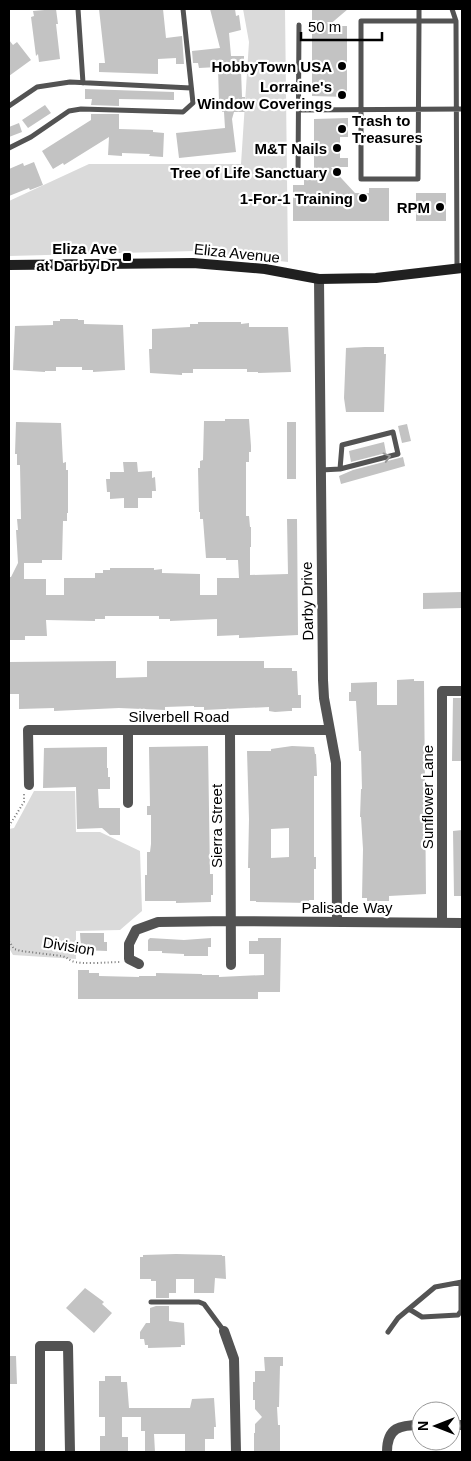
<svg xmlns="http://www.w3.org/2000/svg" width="471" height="1461" font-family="Helvetica,sans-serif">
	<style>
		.green { fill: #dadada }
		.building { fill: #c3c3c3; fill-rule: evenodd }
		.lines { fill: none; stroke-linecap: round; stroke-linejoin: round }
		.path { stroke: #757575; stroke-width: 2; stroke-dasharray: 1 2.5; stroke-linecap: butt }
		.lane { stroke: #535353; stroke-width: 5 }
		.street { stroke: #535353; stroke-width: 10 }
		.secondary { stroke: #202020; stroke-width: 10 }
		.oneway { stroke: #989898 }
		.poi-dot { fill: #000; stroke: #fff; stroke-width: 2 }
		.labels { text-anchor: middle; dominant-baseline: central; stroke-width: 4.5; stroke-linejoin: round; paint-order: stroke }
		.poi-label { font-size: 15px; font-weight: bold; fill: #000; stroke: #fff; text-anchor: end }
		.street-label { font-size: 15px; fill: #000; stroke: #fff }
	</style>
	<rect width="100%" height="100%" fill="#fff"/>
	<path class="green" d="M243 9H285L288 262 195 251 9 256V201L89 164H241L249 42Z
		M34 791H75L76 832H100L140 851 142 911 120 930 76 931V959L13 955 9 948V829L14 828Z"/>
	<path class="building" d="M56 9 58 24H56L60 59 39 62 38 54 36 56 31 17 34 16 33 11Z
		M99 9H163L166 38 182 36 184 64H176V58L158 59V74L99 72V63H105Z
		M210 9H235L236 16 239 15 241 30 229 33 231 56H244V70H241L242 97H245V112H234L232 119 236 152 179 158 176 133 225 128 224 112H222V102H219L218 67 199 68 198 63H193L192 51 220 48Z
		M312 9H348L328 26H347V97L312 96Z
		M9 40 13 45 17 42 31 60 9 76Z
		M85 89 174 92V100L119 99V106L91 105 92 99H85Z
		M45 105 51 113 28 128 22 120Z
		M91 114H119V129L153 130V132L164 133 163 157 149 156 150 154 122 153V156L108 155 109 137 64 165 63 163 53 169 42 151 91 120Z
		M348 118V137H340V158H348V167H331L355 193H369V188H389V221H293V185H304V180H314V119Z
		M19 123 22 132 9 137V127Z
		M34 162 43 185 30 190 29 188 9 196V169L23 163 24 166Z
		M416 193H446V221H416V212H411V203H416Z
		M60 319H78V320H84V324L123 325 125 370 93 372V370H82V367H56V371H45V372L13 370 15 326 53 325V321H60Z
		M198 322H241V324L249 323V327H288L291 372 258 373V372H247V369H193V373H182V375L150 373 149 349H152V329L190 327V324H198Z
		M365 347H384V354H386L384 412H346L344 398 346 348Z
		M225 419H249L251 446V452H249V462H246V516H249L250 527H251V547H250V575L288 574 287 519H297L298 635 239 638V635L217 636V619L170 621V619H159V616H105V619H95V621L46 620 47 636H25V640H9V577H11L18 563 16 530H18L17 519H21L20 465H17V454H15L16 422 61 423 63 463 66 462V470H68V513H67V521H63L62 560H42V563H24V579H46V595H64V578H95V573H103V570H110V568H154V570L162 569V573L200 574V595H217V578H239L238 560H226V558H206L203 519H200V512H199L198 468H200V461L203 460 204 421H225Z
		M287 422H296V479H287Z
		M407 424 411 441 402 443 398 426Z
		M384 442 386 453 351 462 349 451Z
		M403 457 405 466 341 484 339 476 353 470Z
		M123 462H137L138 472 152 471V478L155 477 156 491H152V498H138V508H124V498L110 499V492H107L106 479H110V472H124Z
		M462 592V608L423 609V593Z
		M116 661V678L147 677V661H264V668H292V671H297L298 695H301V708H292V711H289L275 712 269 711V707L204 710V707H194V706L165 707V710L119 708 54 711V708L19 709V694H9V662Z
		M414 679V681H424L426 894 389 896V901H367V898H362L363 849 361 817H360L361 789H362L361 751H359L356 701H349V692H351V683L377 682V705H397V680Z
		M453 698H462V761H452Z
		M208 746 210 874H213V895H211V902L176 903V901H145V875H147V852H150L151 844V815H147V806H150L149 747Z
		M292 746 314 747 315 754H316L317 776H314V857H316V869H314V900H309V903L256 902V901H250V868H248L249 819 247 751H271V749ZM289 828V857L271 858V829Z
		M107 747V768H108V777H110V789H98L99 808H120V835H110L102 828 77 829 76 787 43 788 44 748Z
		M462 830V896H454L453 831Z
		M80 933H104V942H107V951L81 950Z
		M150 938 184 940 211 938V947H208V956H184V954L162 953V951H148V940Z
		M258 938H281L280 992H258V999H78V970H89V973H99V976L139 977V976H156V973L202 974V975H219V977L264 975V954H249V941H258Z
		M176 1254 222 1255V1256H225L226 1279 215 1278 214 1293H194V1279H176V1293H169V1298H156V1281H151V1279H140V1257H143V1255Z
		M85 1288 104 1302 102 1304 112 1313 94 1333 66 1308Z
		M156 1306H169V1321L184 1323 185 1345H181V1347L148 1348V1345H145L144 1339H140V1332L146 1323H150V1308Z
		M9 1356H16L17 1384H9Z
		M264 1357H283V1366H280L279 1407H277L278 1425H280V1452H257V1451H254V1433H255V1424L262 1417 255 1409V1400H253V1382H255V1371H265Z
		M105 1376H121V1382H127L129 1408H190L192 1399 214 1398 216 1427H214V1439H205V1452H185V1434H154L155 1452H145V1431H141V1417H122V1437H128V1452H100V1436H105V1417H99V1381H105Z"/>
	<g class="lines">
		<path class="path" d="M9 826 24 802V793
			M9 941 14 949 21 951 62 956C66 957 68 959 72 961 80 965 110 962 120 962"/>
		<path class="lane" d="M78 9 83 83
			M419 9V21L418 179H361V21C393 21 424 21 456 21
			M452 9 456 21 457 268
			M9 106 37 87 70 82 191 88
			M299 110 462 109
			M9 148 31 137 69 111 81 109 183 112 193 103 183 9
			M298 176 299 25
			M321 470 340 469 398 454 393 432 342 445 340 469
			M151 1302H199L204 1304 224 1331
			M409 1309 422 1317 458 1315 461 1311V1282
			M388 1332 398 1318 435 1287 462 1282"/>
		<path class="street" d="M319 279 323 680 324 698 336 763 337 922
			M230 730 231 965
			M128 731V803
			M29 785 28 730H330
			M442 923V691H462
			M139 964 129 959V944L136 930 158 922 231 921 462 923
			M224 1331 234 1359 236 1452
			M451 1425H462
			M40 1452V1346H68L70 1452
			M387 1452C387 1427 400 1425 421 1425"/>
		<path class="secondary" d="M9 265 193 263 265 269 319 279 376 278 462 268"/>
	</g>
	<defs><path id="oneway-chevron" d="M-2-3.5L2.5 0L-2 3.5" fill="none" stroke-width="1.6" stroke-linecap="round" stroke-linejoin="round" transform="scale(1.25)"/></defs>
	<use class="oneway" href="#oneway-chevron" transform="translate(387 457) rotate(-15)"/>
	<g class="poi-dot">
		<circle cx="342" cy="66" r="5"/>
		<circle cx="342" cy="95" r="5"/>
		<circle cx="342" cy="129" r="5"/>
		<circle cx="337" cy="148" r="5"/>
		<circle cx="337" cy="172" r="5"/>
		<circle cx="363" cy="198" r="5"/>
		<circle cx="440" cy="207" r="5"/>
		<rect x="122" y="252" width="10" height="10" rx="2.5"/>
	</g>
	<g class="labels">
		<g class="poi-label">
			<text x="332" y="66">HobbyTown USA</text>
			<text x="332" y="86">Lorraine's<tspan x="332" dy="17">Window Coverings</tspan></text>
			<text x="352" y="120" text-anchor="start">Trash to<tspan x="352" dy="17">Treasures</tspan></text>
			<text x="327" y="148">M&amp;T Nails</text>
			<text x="327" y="172">Tree of Life Sanctuary</text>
			<text x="353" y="198">1-For-1 Training</text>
			<text x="430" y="207">RPM</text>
			<text x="117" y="248">Eliza Ave<tspan x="117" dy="17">at Darby Dr</tspan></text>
		</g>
		<g class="street-label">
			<text transform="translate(237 253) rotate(6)">Eliza Avenue</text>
			<text transform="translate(307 601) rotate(-91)">Darby Drive</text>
			<text x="179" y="716">Silverbell Road</text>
			<text transform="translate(427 797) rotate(-90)">Sunflower Lane</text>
			<text transform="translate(216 826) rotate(-90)">Sierra Street</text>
			<text x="347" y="907">Palisade Way</text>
			<text transform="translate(69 946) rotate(9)">Division</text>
		</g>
	</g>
	<rect width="471" height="1461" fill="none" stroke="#000000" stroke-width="20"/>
	<g transform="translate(436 1426) rotate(270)"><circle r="24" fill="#ffffff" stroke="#999999"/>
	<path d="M0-4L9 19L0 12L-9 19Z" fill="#000000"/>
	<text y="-8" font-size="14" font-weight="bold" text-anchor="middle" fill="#000000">N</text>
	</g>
	<path d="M301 32v8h81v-8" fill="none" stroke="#000000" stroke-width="2.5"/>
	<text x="308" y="32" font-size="15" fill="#000000" stroke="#ffffff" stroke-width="4" paint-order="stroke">50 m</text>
</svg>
